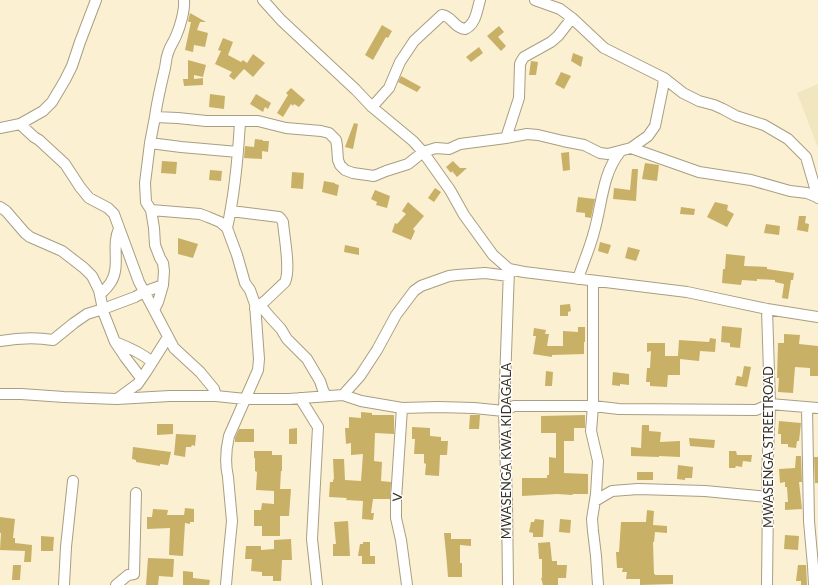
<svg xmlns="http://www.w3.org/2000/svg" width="818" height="585" font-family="Lato,sans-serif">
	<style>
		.built { fill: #f2e6c0 }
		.building { fill: #c8b066 }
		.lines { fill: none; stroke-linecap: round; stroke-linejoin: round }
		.minor-casing { stroke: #a89e81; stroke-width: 12 }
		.minor { stroke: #fff; stroke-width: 10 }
		.labels { text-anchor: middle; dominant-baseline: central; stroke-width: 3; stroke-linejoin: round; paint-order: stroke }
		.street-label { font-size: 13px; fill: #363226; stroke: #fff }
	</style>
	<rect width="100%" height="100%" fill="#fbf0d2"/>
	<path class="built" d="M818 84V148L797 93Z"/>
	<path class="building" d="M190 13 206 22H200L197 30 208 33 205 47 194 45 193 52 185 50 191 22H189L188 21Z
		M382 25 392 31 388 38 386 37 373 60 365 55Z
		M499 26 504 32 498 37 506 46 501 51 487 36Z
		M223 38 233 42 228 55 241 62 243 60 247 63 253 54 265 63 253 77 244 69 234 80 229 76 232 72 215 64 221 51 218 50Z
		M479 47 483 53 471 62 466 57Z
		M573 53 583 57 581 67 571 61Z
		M188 60 206 65 203 77 194 75V79L203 78V85L184 86 183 79H188Z
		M531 61 538 62 536 75H529Z
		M561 72 571 76 564 89 555 84Z
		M401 76 421 87 417 92 398 82Z
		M291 88 305 100 299 107 294 104 293 106 291 104 283 117 277 113 288 95 286 93Z
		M210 94 225 96 224 109 209 107Z
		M256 94 271 103 268 109 265 107 263 112 250 104Z
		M354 123 358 124 353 149 345 147Z
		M255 139 263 140V141H269L268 152 262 151V159L244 158 245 146 254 147Z
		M569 152 570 170 563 171 561 153Z
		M162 161 177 162 176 174 161 173Z
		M453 161 460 168H467L457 177 452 171 451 173 446 167Z
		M645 163 659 165 657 181 642 179Z
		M632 169H638L636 201 613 199 614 188 630 190Z
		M210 170 222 171 221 181 209 180Z
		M292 172 304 173 303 189 291 188Z
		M324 181 335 183V184L339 185 337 196 322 192Z
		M435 188 441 192 434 202 428 198Z
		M375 190 390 196 387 208 376 205 377 202 371 199Z
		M578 197 595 199 591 218 585 217V213L576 212Z
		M408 202 424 216 413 229 415 231 411 240 392 232 395 223 397 224 406 214 402 211Z
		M715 202 728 205 727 210 734 214 727 227 707 217Z
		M681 207 695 209 694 215 680 214Z
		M799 216H806L805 223 809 224 808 232 797 230Z
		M766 224 780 226 779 235 764 233Z
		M178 238 198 244 193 258 178 254Z
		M600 242 611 245 608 254 598 251Z
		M345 245 359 248V255L344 252Z
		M628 247 640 250 636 261 625 258Z
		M726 254 745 256 744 266 767 267V269L794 273 793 280H791L788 299 782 298 784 284 775 282V280L757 279V281L742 280 741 285 722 283 723 269H725Z
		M570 304 571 311 568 312V316H560V305Z
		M722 326 742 328 740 348 730 347V343L721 342Z
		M578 327H585V342H584V354L552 355V357L533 354 536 336H533L534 328 546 330 545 334H549L547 346H563V331L578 332Z
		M784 334 800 335 799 344 818 346V376H810V368L795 367 793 393 778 392 779 378H777L778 343H784Z
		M710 338 716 339 715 352 700 351 699 361 680 359V375H668L667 387 650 386V382H646L647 368H650L651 351 647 352V343H665V356H678L679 340 709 342Z
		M744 366 751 367 747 387 735 385 737 376 742 377Z
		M546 371 553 372 552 386H545Z
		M613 372 629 374V385L620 384V386L612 385Z
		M361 412 372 413V415H394V434L375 433 374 461 382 462 381 481 391 482 390 499H373L371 513H374L373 520 362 519 363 501 346 500 347 498 329 497 330 482H333V479L334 480 333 459H344L345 480 361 481 363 454 351 455V443L346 444 345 428H349V417L361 418Z
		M470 415H480L479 429H469Z
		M585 415V428H574V441H564V473L588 474V494H573L572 495 557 494 522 496V478H547V475H549V457L556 458V433H541V416Z
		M779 421 801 423 799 441H797L796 448 788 447V444H781V434H778Z
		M157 424H173V434L157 435Z
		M642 425H649V431L661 432 660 442 680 441V457L659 456V457L631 456V447L641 448Z
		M412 427 430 428V436L441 437V441H448L447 455H440L439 476 425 475 426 464 424 463V454H414L415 439H412Z
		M297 428V444H289V429Z
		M239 429H254V442H235V438Z
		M176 434 196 435 195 446 192 445 191 447H186L185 457 174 455Z
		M689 438 715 440 714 448 690 446Z
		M133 447 171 452 168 465 160 464V466L136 462V460L132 459Z
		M254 451H272V455H282V471H281L280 489H291L289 516H280V536H262V526H254V510H261L262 503 274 504V491L256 490 257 472 255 471V458H254Z
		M729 451H736L737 455H752L751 462 743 461 742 467 736 466 735 468H729Z
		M796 456H801L802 482H799L802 509 785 510V502H788L787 487H785V482L780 483 779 469 795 468Z
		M814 457H818V483H815Z
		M678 465 693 467 692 478H685V480L677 479Z
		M637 472H653V480H637Z
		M185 508 194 509V522H190V524L185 523 183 556 169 555 170 528 147 529V517H152L153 509 168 510 167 515H184Z
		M647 510 654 511 653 525 667 526V533L655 532 654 542H653L654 574H655V575H673V584L640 585V579H626L627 572H622L623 568H617L616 552H619L621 522H646Z
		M0 517 15 519 13 538H15V543L32 545 31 562H24L25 551 0 550 1 533H0Z
		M535 519 544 520 543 537H533V533L529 532 531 522H534Z
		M560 519 571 520 570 533 559 532Z
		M348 521 350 556H333V544H336L334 522Z
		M444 533H451V539H471V546L460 545V563H462V577H448L447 564Z
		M785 535 799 536 798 550 784 549Z
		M41 536 54 537 53 551H41Z
		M291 539 292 560H282L281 581H273V576H262V572L251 571 252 559H245L246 546H261V550L274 549V540Z
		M363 542H370V556H375V564H362V556H358L360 544H363Z
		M550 542 552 561H557V565H567L566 578H558V585H543L541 578H542V559H539L538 543Z
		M148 558 174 559 173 577 159 576 158 585H146Z
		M13 565H21L20 580H12Z
		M798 565H806L807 585H801V581H796Z
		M183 571 193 572V578L210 580 209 585H183Z"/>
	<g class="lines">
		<g class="minor-casing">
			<path id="minor" d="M263 0 281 20 356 90 372 107 413 141 423 152 450 190 464 215 493 255 509 269 524 272 687 292 767 309 818 317
				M664 78 683 93 699 101 714 105 723 109 736 116 764 125 788 139 806 157 818 198
				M372 107 389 88 400 62 414 41 442 15C452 16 454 28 465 29 476 24 477 10 480 0
				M155 117C157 101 161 85 165 68 166 63 166 58 168 53 170 46 173 43 176 36 180 27 185 10 184 0
				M20 124 34 137 39 140 65 164 80 187 89 198 108 208 114 214 139 282 154 310
				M0 128 20 124 43 111 52 102 65 80 72 66 80 42 96 0
				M506 138 519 98 520 64 522 60 524 57 551 42 558 36 572 18
				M150 143 181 147 238 152
				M631 148 699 172 751 180 790 191 807 193 817 197
				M0 207 6 211 25 233 30 237 62 251 84 268 92 276 99 290 104 314 115 342 125 357 141 378
				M151 210 200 214 208 217 220 222 227 228 237 255 245 283 250 290 255 304 259 359 258 370 229 436C226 449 225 464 228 477L232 521 229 551 226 585
				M231 211 279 217 281 219 283 222C284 237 291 269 285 282L265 301 255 309
				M227 228C235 193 238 157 240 122
				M578 279C583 263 590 248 594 232 602 205 602 174 620 152
				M593 281V406L591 431 598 461 596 494 592 519 593 531 596 556 598 585
				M100 294C104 291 108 287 111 282 121 266 111 245 119 229
				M260 305 270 317 281 329 287 339 307 359 320 381 323 390 326 396
				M767 309 770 404 767 477 768 497 767 585
				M0 341C18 338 35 337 53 340L74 323 87 314 103 309 135 297 144 292 163 285
				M115 342C128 347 142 353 152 362
				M0 394H21L64 397 117 399 170 396H216L245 399H289L343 395 360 376 377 350 396 315 414 291 421 286 449 276 457 275 485 273 509 276
				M343 395 361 401 402 408 438 407 474 408 504 411 514 406H593L619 409 756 410 770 404 818 408
				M216 396 214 389 200 372 174 348 154 310 158 302 163 285 164 271 163 263 160 258 155 245 154 228 151 210 146 202 145 183 150 143 155 117 178 118 206 121H258L286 128 321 131 329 133 336 140 337 146 338 160 340 165 345 170 353 173 374 176 386 171 408 164 423 152 436 148 449 149 460 144 506 138 527 134 538 135 563 141 584 145 600 153 608 154 631 148 648 136 655 126 663 87 664 78 604 48 572 18 560 9 535 0
				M300 398 318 427 312 539 317 585
				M117 399 136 385H137L146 372 168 337
				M402 408 396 499V518L401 540 407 585
				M807 408 809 521 813 566 814 585
				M595 501 605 495 612 491 638 489 705 491 768 497
				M64 585 66 547 73 481
				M116 585 128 575 134 574 136 493
				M508 585 507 502 504 411 509 269"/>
		</g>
		<use href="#minor" class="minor"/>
	</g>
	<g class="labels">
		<g class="street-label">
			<text transform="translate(768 447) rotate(-90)">MWASENGA STREETROAD</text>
			<text transform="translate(506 451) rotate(-90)">MWASENGA KWA KIDAGALA</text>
			<text transform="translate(397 497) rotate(-87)">V</text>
		</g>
	</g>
</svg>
